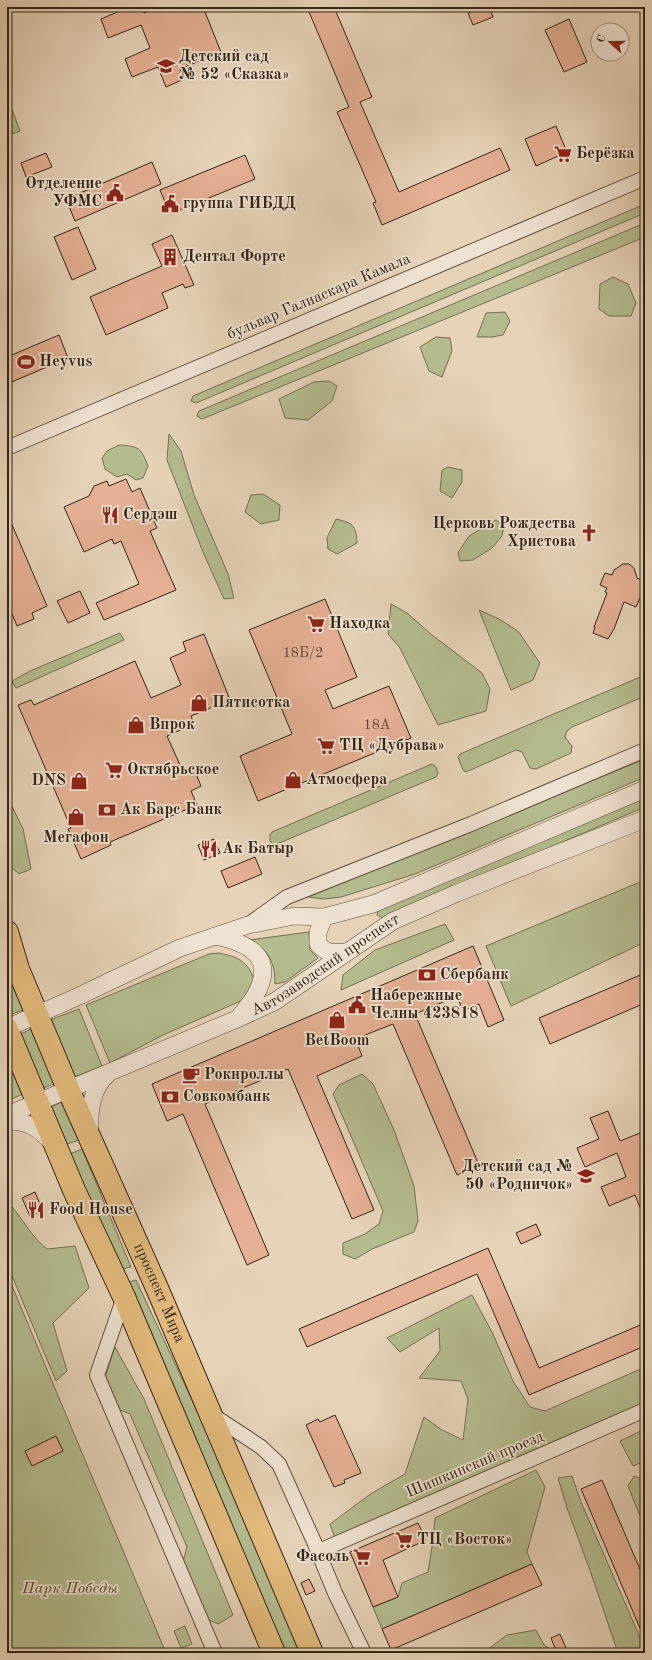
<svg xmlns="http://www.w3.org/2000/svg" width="652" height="1660" font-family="'Old Standard TT',serif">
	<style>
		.green { fill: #b4bc8f; stroke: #747052 }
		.building { fill: #e5b094; stroke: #332516 }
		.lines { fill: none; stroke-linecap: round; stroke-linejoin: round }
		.minor-casing { stroke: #60503e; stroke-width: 16 }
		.tertiary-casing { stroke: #60503e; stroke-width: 18 }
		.primary-casing { stroke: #332516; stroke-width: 24 }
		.minor { stroke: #efe2d1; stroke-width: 14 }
		.tertiary { stroke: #efe2d1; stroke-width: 17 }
		.primary { stroke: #e3ba7c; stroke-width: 22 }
		.labels { text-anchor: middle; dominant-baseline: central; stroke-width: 3.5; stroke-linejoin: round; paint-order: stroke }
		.number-label { font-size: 14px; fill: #604836 }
		.poi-label { font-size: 16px; font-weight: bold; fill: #332516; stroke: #efe2d1; text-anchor: start }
		.street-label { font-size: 16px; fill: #332516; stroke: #efe2d1 }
		.park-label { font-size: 16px; font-style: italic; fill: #534b34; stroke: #efe2d1 }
	</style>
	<rect width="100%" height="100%" fill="#e6d3b8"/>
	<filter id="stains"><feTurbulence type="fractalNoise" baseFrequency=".005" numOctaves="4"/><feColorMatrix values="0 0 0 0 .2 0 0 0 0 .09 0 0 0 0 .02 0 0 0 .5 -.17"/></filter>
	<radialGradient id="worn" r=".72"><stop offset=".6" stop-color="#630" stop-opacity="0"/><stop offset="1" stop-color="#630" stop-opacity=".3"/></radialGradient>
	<path class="green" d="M7 96 20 131 7 136Z
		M645 204V213L196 403 191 401 193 396Z
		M645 223V237L202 419 197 416 199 411Z
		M613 277 628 284 636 303 631 316H609L599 309 600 284Z
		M505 312 510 321 503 335 492 337H477L486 313Z
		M436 337 450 338 452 351 442 377 429 371 420 347Z
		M329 381 337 386 332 401 308 420 285 418 279 399 314 382Z
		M169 434 181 451 194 495 228 574 234 598 224 599 203 552 167 460Z
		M119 445C139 446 141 448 148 466L143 478 136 480 127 474 117 477 105 469 102 458 107 451Z
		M448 467 462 470V482L452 498 440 491 442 470Z
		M263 494 280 505 279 520 261 524 245 512 251 495Z
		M336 519C353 523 356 525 357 543L337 554 328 549 327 538Z
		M496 520 504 526 502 536 492 548 473 560 460 561 458 553 469 536Z
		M391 604 407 613 432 635 482 673 490 689 486 711 438 725 400 648 388 634Z
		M479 610 499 619 518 631 540 663 533 680 511 690Z
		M120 633 124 640 16 688 12 681 30 671Z
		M645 675V696L572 727 567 731 565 737 572 746 571 753 536 769 530 768 522 752 516 750 466 772 463 770 458 757 460 754Z
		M645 759V777L415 874 341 897 324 899 308 897Z
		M432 764 436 767 438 773 436 777 277 844H273L270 841V835L272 832Z
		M7 796 23 829 31 869 19 874 7 863Z
		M645 798V807L383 918 377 915 378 910Z
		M645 880V942L511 1006 486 946Z
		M445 924 454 940 341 990 343 975 375 950Z
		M309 932 310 950 318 958 285 982 275 984C275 963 269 949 249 940Z
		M219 953C238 957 248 961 254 980L243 1000 163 1035 110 1063 86 1005 209 954Z
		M9 977 23 1010 12 1014 7 1002V978Z
		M79 1009 102 1066 74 1077 50 1020Z
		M31 1029 54 1084 43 1088 21 1034Z
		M7 1055 23 1094 7 1101Z
		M362 1074 373 1084 394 1130 414 1186 418 1221 414 1232 372 1249 355 1259 343 1254V1243L365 1234 379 1224 383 1211 333 1094 339 1085Z
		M62 1102 79 1140 67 1144 51 1107Z
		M82 1149 131 1267 126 1268 120 1272 70 1154Z
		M7 1201C22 1217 31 1237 47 1249L75 1246 89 1288 53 1323 67 1371 56 1381 7 1264Z
		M7 1274 166 1653H7Z
		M136 1280 212 1443 301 1653H285L129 1282Z
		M472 1295 493 1334 513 1381 530 1407 545 1411 645 1367V1406L338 1547 330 1524 372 1493 405 1474 424 1417 442 1430 463 1440 468 1399 461 1381 419 1378 440 1351 439 1328 400 1352 387 1338Z
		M115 1347 144 1399 233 1615 218 1624 205 1618 182 1565 187 1547 130 1414 115 1408 104 1380Z
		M645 1429V1461L633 1466 620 1441Z
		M536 1470 545 1487 527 1552 532 1564 382 1629 373 1607 398 1597 402 1583 428 1572 433 1541 435 1518Z
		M572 1476 581 1502 645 1649V1653H618L592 1576 567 1508 558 1478Z
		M634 1476 645 1480V1528L628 1486Z
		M185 1626 192 1644 181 1648 174 1631Z
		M536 1630 544 1645 556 1653H483L507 1635Z"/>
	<path class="building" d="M121 7H142L144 13 158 7H203L221 52 180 69 184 79 166 87 158 67 132 77 125 59 150 48 141 25 108 38 101 19 122 10Z
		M307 7H334L372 97 360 102 399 192 500 148 510 170 382 225 373 203 376 202 337 112 349 107Z
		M484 7H489L493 17 473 25 468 13Z
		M569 19 587 62 564 72 545 30Z
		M556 126 567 152 536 166 525 139Z
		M46 153 52 167 26 177 21 163Z
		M245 155 255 179 170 214 160 190Z
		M152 162 161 184 75 221 66 199Z
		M78 227 96 269 72 280 54 237Z
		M172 235 194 285 185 288 183 284 162 293 168 308 106 335 90 297 162 266 152 244Z
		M59 335 68 358 7 384V357Z
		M126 479 132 492 140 488 157 528 150 531 176 590 104 620 96 603 139 584 121 541 114 544 112 539 84 552 64 507 89 496 94 486 107 481 109 486Z
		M7 513 47 606 32 613 34 619 17 626 10 609 7 610Z
		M623 564H629L634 568 637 578 645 582V586L636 607 624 602 614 629 608 639 593 633 595 627H594L607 593 605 592 607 588 600 585 605 573 612 575 614 570Z
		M80 591 90 613 68 623 57 601Z
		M325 599 357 677 325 690 333 709 389 686 411 738 258 801 240 756 292 734 249 630Z
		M204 634 230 700 191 716 194 724 167 736 184 774 194 769 201 786 191 791 197 805 110 842 111 845 81 859 68 829 71 828 18 705 31 700 34 705 135 661 151 698 181 685 170 658 186 651 183 642Z
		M214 839 220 853 204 860 198 845Z
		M255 857 262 874 228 888 221 871Z
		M473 946 504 1020 488 1027 479 1004 463 1011 457 996 415 1014 479 1165 457 1175 393 1024 370 1033 356 1040 362 1056 317 1076 374 1210 352 1219 288 1069 205 1104 269 1255 247 1265 183 1114 167 1121 152 1084Z
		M645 973V1003L550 1044 539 1018Z
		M608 1111 620 1141 645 1131V1220L635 1195 609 1206 601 1187 626 1177 617 1153 585 1167 577 1148 599 1139 590 1118Z
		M35 1192 43 1211 30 1216 22 1198Z
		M536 1224 541 1235 521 1244 516 1233Z
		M488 1248 539 1368 645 1323V1346L529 1395 477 1274 307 1347 299 1329Z
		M335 1415 361 1473 344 1480 345 1483 334 1487 306 1425 318 1419 320 1422Z
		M56 1436 63 1451 32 1466 25 1451Z
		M602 1480 645 1581V1640L581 1489Z
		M418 1523 426 1540 383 1560 398 1597 373 1607 350 1552Z
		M532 1564 542 1585 391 1650 382 1629Z
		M309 1579 315 1591 306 1595 301 1583Z
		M560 1634 568 1653H557L551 1638Z"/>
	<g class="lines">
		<g class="minor-casing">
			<path id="minor" d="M7 448 645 178
				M249 924 287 897 471 824 645 750
				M124 1297 97 1375 215 1653
				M211 1414 261 1447 279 1464 315 1544 335 1593 364 1653
				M319 1551 645 1410"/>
		</g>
		<g class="tertiary-casing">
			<g id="tertiary">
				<path d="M324 917 318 932V944C326 954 335 953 347 952"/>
				<path d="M215 936C249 943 277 957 255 996 251 1003 245 1009 240 1016"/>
				<path d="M7 1028 79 996 180 948 248 925 294 916 324 917 373 904 645 789"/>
				<path id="s1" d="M7 1115 237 1019 274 1002 393 921 457 893 645 819"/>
				<path d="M7 1121C29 1121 38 1128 53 1143"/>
				<path d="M89 1134C90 1112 90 1089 108 1074"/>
			</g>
		</g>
		<g class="primary-casing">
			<g id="primary">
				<path id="s2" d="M7 932 18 969 68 1089 157 1288 312 1653"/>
				<path d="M7 1029 74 1190 124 1297 274 1653"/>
			</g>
		</g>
		<use href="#minor" class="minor"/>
		<use href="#tertiary" class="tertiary"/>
		<use href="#primary" class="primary"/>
	</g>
	<defs>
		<g id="school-bare" transform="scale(1.38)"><path d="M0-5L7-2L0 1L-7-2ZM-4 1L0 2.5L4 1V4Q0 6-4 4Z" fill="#8f2418" stroke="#efe2d1" stroke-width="2.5" paint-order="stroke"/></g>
		<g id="supermarket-bare" transform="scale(1.38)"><path d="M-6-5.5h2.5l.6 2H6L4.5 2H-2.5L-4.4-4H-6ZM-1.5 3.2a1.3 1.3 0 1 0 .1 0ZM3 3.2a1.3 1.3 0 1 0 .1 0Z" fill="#8f2418" stroke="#efe2d1" stroke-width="2.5" paint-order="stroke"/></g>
		<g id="civic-bare" transform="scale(1.38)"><path d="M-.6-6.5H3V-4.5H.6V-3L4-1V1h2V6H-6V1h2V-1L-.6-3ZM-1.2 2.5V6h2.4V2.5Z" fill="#8f2418" stroke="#efe2d1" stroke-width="2.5" paint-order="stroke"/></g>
		<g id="building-bare" transform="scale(1.38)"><path d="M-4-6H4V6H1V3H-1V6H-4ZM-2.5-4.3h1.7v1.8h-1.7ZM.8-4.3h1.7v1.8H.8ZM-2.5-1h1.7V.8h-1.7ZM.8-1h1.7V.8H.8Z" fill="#8f2418" stroke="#efe2d1" stroke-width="2.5" paint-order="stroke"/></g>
		<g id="stadium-bare" transform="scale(1.38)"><path d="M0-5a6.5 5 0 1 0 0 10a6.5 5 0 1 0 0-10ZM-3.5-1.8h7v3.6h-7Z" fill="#8f2418" stroke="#efe2d1" stroke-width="2.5" paint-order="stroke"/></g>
		<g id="restaurant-bare" transform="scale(1.38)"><path d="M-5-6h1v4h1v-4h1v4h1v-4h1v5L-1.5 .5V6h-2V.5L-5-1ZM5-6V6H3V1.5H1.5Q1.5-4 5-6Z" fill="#8f2418" stroke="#efe2d1" stroke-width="2.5" paint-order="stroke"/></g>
		<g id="church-bare" transform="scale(1.38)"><path d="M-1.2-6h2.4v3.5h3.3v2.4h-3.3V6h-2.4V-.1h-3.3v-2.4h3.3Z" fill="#8f2418" stroke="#efe2d1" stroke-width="2.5" paint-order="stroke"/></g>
		<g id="shop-bare" transform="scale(1.38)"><path d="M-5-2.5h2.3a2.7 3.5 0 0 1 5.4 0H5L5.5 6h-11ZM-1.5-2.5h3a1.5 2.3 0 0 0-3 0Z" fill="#8f2418" stroke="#efe2d1" stroke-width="2.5" paint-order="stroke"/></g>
		<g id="bank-bare" transform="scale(1.38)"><path d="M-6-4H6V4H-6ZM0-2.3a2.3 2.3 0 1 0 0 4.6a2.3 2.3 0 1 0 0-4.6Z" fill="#8f2418" stroke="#efe2d1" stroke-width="2.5" paint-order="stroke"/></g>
		<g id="cafe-bare" transform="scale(1.38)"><path d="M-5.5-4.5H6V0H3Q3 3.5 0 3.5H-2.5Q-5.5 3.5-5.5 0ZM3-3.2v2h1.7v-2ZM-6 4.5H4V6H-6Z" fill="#8f2418" stroke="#efe2d1" stroke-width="2.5" paint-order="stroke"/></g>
	</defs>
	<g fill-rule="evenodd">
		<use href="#school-bare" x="166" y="66"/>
		<use href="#supermarket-bare" x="563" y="154"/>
		<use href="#civic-bare" x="115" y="193"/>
		<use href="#civic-bare" x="170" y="204"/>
		<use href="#building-bare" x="170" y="257"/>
		<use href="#stadium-bare" x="26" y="362"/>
		<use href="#restaurant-bare" x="110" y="515"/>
		<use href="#church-bare" x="589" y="533"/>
		<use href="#supermarket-bare" x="316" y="624"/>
		<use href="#shop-bare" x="199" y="703"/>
		<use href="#shop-bare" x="136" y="725"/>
		<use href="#supermarket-bare" x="326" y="746"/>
		<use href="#supermarket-bare" x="114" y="770"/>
		<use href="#shop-bare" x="293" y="780"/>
		<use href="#shop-bare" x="79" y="781"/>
		<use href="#bank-bare" x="107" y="810"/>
		<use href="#shop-bare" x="76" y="817"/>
		<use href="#restaurant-bare" x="209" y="849"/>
		<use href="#bank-bare" x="427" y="975"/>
		<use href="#civic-bare" x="357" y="1005"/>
		<use href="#shop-bare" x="337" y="1020"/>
		<use href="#cafe-bare" x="191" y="1075"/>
		<use href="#bank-bare" x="170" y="1097"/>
		<use href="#school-bare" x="586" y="1176"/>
		<use href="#restaurant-bare" x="36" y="1210"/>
		<use href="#supermarket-bare" x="404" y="1540"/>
		<use href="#supermarket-bare" x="362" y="1557"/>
	</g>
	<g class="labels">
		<g class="number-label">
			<text x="303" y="653">18Б/2</text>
			<text x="377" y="725">18А</text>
		</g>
		<g class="poi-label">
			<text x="179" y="57">Детский сад<tspan x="179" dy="18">№ 52 «Сказка»</tspan></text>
			<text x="576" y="154">Берёзка</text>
			<text x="102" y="184" text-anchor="end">Отделение<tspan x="102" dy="18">УФМС</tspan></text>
			<text x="183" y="204">группа ГИБДД</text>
			<text x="183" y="257">Дентал Форте</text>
			<text x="39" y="362">Heyvus</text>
			<text x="123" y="515">Сердэш</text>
			<text x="576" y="524" text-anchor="end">Церковь Рождества<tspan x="576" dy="18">Христова</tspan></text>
			<text x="329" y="624">Находка</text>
			<text x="212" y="703">Пятисотка</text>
			<text x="149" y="725">Впрок</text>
			<text x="339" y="746">ТЦ «Дубрава»</text>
			<text x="127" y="770">Октябрьское</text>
			<text x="306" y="780">Атмосфера</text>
			<text x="66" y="781" text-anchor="end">DNS</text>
			<text x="120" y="810">Ак Барс Банк</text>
			<text x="76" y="838" text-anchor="middle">Мегафон</text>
			<text x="222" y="849">Ак Батыр</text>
			<text x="440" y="975">Сбербанк</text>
			<text x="370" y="996">Набережные<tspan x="370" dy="18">Челны 423818</tspan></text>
			<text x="337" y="1041" text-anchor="middle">BetBoom</text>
			<text x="204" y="1075">Рокнроллы</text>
			<text x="183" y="1097">Совкомбанк</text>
			<text x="573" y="1167" text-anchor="end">Детский сад №<tspan x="573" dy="18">50 «Родничок»</tspan></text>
			<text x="49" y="1210">Food House</text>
			<text x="417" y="1540">ТЦ «Восток»</text>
			<text x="349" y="1557" text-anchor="end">Фасоль</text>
		</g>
		<g class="street-label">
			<text transform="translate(319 297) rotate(-23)">бульвар Галиаскара Камала</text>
			<text stroke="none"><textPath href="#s1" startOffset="353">Автозаводский проспект</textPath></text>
			<text stroke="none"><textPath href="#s2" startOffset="392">проспект Мира</textPath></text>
			<text transform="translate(475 1465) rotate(-23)">Шишкинский проезд</text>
		</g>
		<g class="park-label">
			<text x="70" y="1589">Парк Победы</text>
		</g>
	</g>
	<rect width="652" height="1660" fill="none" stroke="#e6d3b8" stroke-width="24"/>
	<rect x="8" y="8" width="636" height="1644" fill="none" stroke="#332516" stroke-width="2"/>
	<rect x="12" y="12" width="628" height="1636" fill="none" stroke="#332516"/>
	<g transform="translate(610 42) rotate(291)"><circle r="19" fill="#efe2d1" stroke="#a49686"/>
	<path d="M0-3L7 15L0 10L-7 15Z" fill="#8f2418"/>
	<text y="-6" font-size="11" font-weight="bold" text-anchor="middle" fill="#332516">С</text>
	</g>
	<rect width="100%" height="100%" filter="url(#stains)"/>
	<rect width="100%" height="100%" fill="url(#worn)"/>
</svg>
